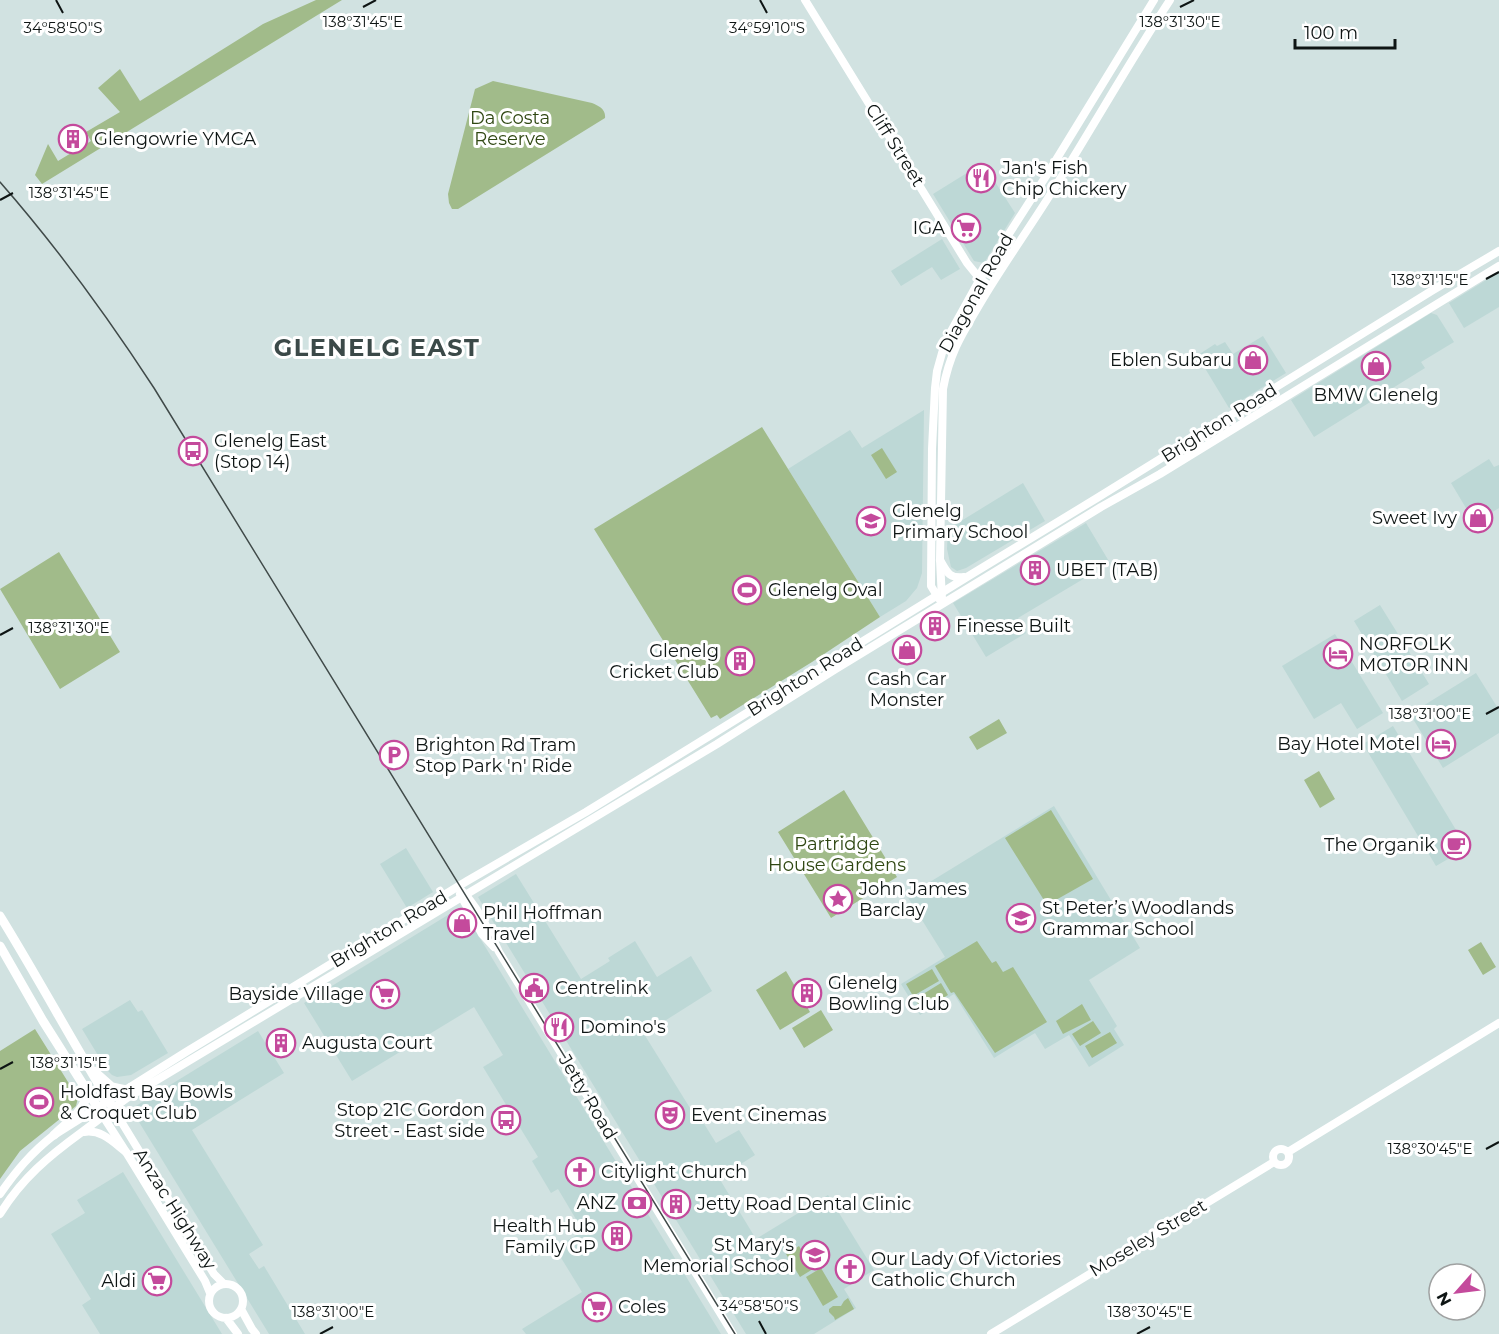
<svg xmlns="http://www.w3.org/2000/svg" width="1499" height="1334" font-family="Montserrat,sans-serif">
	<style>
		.built { fill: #bdd8d6 }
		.green { fill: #a1bb8a }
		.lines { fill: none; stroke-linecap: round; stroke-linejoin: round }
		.secondary { stroke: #fff; stroke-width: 8 }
		.primary { stroke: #fff; stroke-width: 8 }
		.highway { stroke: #fff; stroke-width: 9 }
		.tram { stroke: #404a49; stroke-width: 1.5 }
		.ticks { fill: none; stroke: #0e1514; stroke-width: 2 }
		.labels { text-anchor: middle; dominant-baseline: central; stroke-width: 6; stroke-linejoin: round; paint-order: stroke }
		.park-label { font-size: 18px; fill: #2f4712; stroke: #fff }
		.poi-label { font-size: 18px; fill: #0e1514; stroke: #fff; text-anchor: start }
		.street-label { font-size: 18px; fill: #0e1514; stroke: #fff }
		.district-label { font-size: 24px; font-weight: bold; letter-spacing: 1.5px; fill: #3b4948; stroke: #fff }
		.ticks-label { font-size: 15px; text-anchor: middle; fill: #0e1514; stroke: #fff; stroke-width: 6; stroke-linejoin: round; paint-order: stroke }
	</style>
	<rect width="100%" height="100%" fill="#d1e2e1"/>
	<path class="built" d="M983 163 1015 213 984 263 974 261 933 194Z
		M942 239 960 269 941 280 932 267 901 286 891 271Z
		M1499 272V307L1464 328 1449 303Z
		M1431 313 1437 315 1454 342 1421 362 1425 368 1314 437 1291 400Z
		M1263 336 1286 373 1229 408 1203 365 1204 364 1198 355 1215 344 1217 346 1225 342 1233 354Z
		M924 410 922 573 917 588 906 601 880 617 788 469 850 430 862 448Z
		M1489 459 1494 467 1499 465V508L1475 523 1451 483Z
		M1023 483 1045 521 966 568 957 571 951 567 947 549 948 529Z
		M1086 523 1110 563 1018 618 1026 633 986 657 953 603Z
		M1380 605 1429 684 1402 701 1354 621Z
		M1335 634 1383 713 1357 729 1341 703 1314 719 1282 666Z
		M1476 673 1499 710V733L1443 768 1410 714Z
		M1393 726 1467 848 1436 866 1363 744Z
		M1054 806 1140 948 1089 980 1117 1026 1114 1029 1124 1045 1089 1067 1069 1035 1045 1049 1035 1033 994 1058 954 994 920 1015 901 984 945 957 907 896Z
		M406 848 433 892 407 908 380 864Z
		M516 874 581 979 610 961 608 958 635 941 657 977 691 956 712 991 644 1034 690 1108 693 1106 716 1143 739 1130 755 1155 719 1178 756 1239 828 1195 874 1270 844 1289 856 1308 814 1334H746L478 897Z
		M461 907 721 1334H526L522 1329 582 1292 555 1248 583 1231 558 1189 551 1193 532 1161 538 1157 483 1067 503 1055 474 1007 352 1081 304 1003Z
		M130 1000 138 1012 142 1010 168 1053 131 1075 117 1077 112 1075 107 1070 82 1029Z
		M258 1031 284 1073 192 1130 263 1245 249 1254 259 1269 264 1266 305 1334H269L131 1109Z
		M123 1172 159 1231 222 1334H100L82 1305 91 1299 51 1234 85 1213 77 1200Z"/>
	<path class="green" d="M316 0H342L42 184 35 175 48 144 58 161 91 141 86 132 120 112 98 88 120 69 140 101 263 24Z
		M493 81 592 103C599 106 606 109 605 118L458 209H452L449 203 448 194 475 89Z
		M762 427 880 617 812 662 720 719 717 715 711 718 594 529Z
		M882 448 897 472 886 479 871 455Z
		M59 552 120 652 60 689 0 589Z
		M999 719 1007 733 977 750 969 737Z
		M1319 771 1335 799 1320 808 1304 780Z
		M844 790 897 877 831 918 778 832Z
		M1051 810 1093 879 1047 905 1005 838Z
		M977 941 992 963 996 961 1003 972 1013 967 1047 1022 995 1053 954 992 951 993 935 966Z
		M1481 942 1496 967 1483 975 1468 950Z
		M932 969 939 981 913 996 906 984Z
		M786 971 810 1012 780 1030 756 990Z
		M941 983 948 995 922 1011 915 999Z
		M1082 1004 1091 1020 1063 1034 1056 1021Z
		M821 1010 833 1030 804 1048 792 1028Z
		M1093 1021 1101 1033 1080 1046 1072 1034Z
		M35 1029 78 1098 76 1106 20 1151 0 1179V1051Z
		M1110 1032 1117 1043 1092 1058 1085 1046Z
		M799 1246 813 1269 800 1277 786 1254Z
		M821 1268 838 1297 823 1306 806 1277Z
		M848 1298 854 1309 835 1320 834 1317 829 1312V1309L833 1306H841L844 1301Z"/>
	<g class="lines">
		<path class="secondary" d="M805 0 967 263 980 279 990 286
			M939 599 931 586 932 449 935 388 937 371 942 353 949 335 980 279 1048 173 1154 0
			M942 599 940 560 943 389C950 352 962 334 981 302 1004 263 1031 226 1055 187 1094 125 1130 61 1170 0
			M458 887C475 903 490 930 499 952L733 1334
			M460 894 482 934 494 947
			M113 1108 214 1274 224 1284
			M103 1116 126 1152 205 1281 210 1293
			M1273 1157a8 8 0 1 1 16 0a8 8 0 1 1-16 0Z
			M1288 1152 1499 1023
			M209 1301a17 17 0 1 1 34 0a17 17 0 1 1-34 0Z
			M241 1309 252 1329 256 1334
			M226 1318 238 1334
			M991 1334 1274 1162"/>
		<path class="primary" d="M940 560C947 572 949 579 964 577
			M84 1132C101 1129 113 1142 126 1152
			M0 1194C16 1171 31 1153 54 1135L186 1052 467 881 586 812 711 735 967 577 1097 498 1433 290 1499 251
			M0 1214C22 1178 49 1156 82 1132 97 1121 112 1109 127 1098L717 744 834 670 998 570 1101 507 1160 474 1499 266"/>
		<path class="highway" d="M0 916C39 979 74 1045 113 1108
			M0 946 43 1021 103 1116
			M94 1071 112 1087 126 1090
			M54 1135C65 1124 81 1114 86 1098L83 1091"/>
		<path class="tram" d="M0 182C57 247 107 316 154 388L735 1334"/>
	</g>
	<path class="ticks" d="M56 0 63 13M760 0 767 13M363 7 376 0M1180 7 1194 0M0 200 13 193M1486 279 1499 272M0 635 13 628M1486 714 1499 707M0 1069 13 1062M1486 1149 1499 1142M759 1321 766 1334M320 1334 333 1327M1137 1334 1150 1327"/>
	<defs>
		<g id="building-ring" transform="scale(1.5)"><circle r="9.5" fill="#fff" stroke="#c44a9c" stroke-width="1.5"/><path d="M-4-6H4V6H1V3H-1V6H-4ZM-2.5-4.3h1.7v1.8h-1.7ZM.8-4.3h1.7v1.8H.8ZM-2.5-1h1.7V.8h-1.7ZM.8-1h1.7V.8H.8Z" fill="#c44a9c"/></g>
		<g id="restaurant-ring" transform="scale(1.5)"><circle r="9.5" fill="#fff" stroke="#c44a9c" stroke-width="1.5"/><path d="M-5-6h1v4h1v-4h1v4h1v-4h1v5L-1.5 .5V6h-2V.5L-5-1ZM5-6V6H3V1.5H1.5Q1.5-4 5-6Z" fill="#c44a9c"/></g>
		<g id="supermarket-ring" transform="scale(1.5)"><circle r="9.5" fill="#fff" stroke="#c44a9c" stroke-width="1.5"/><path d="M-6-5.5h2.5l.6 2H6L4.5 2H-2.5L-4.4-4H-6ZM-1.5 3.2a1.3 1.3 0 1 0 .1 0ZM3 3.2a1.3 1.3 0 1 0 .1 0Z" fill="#c44a9c"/></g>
		<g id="shop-ring" transform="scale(1.5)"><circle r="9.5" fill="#fff" stroke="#c44a9c" stroke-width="1.5"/><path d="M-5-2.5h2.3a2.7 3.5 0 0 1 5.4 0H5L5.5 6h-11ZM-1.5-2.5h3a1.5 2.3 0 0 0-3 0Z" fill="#c44a9c"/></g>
		<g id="bus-ring" transform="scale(1.5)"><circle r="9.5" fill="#fff" stroke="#c44a9c" stroke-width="1.5"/><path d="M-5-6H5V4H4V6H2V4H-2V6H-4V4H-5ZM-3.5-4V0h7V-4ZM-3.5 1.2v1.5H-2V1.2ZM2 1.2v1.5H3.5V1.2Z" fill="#c44a9c"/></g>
		<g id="school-ring" transform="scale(1.5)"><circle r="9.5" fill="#fff" stroke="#c44a9c" stroke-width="1.5"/><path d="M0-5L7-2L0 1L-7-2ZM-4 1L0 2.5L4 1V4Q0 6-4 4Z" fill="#c44a9c"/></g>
		<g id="stadium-ring" transform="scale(1.5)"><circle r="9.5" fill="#fff" stroke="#c44a9c" stroke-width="1.5"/><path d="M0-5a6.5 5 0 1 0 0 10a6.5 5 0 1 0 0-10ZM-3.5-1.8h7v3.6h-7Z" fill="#c44a9c"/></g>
		<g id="hotel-ring" transform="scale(1.5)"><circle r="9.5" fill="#fff" stroke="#c44a9c" stroke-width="1.5"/><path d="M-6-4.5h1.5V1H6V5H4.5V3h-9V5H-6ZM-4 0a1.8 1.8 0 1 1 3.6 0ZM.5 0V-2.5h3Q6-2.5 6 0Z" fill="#c44a9c"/></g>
		<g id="parking-ring" transform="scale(1.5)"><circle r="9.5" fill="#fff" stroke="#c44a9c" stroke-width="1.5"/><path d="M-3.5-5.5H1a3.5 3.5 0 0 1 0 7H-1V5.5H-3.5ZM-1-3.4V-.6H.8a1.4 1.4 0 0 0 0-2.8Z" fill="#c44a9c"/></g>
		<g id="cafe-ring" transform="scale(1.5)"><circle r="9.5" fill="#fff" stroke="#c44a9c" stroke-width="1.5"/><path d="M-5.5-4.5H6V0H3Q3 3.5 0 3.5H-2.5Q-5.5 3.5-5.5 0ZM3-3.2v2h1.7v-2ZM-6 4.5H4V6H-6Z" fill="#c44a9c"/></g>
		<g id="sight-ring" transform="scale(1.5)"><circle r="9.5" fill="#fff" stroke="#c44a9c" stroke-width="1.5"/><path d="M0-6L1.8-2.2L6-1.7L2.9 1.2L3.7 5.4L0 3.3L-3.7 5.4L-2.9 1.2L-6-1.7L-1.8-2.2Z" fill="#c44a9c"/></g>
		<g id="civic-ring" transform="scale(1.5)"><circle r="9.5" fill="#fff" stroke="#c44a9c" stroke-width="1.5"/><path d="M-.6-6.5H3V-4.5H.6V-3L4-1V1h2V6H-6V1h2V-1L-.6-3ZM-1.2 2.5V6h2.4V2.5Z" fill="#c44a9c"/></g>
		<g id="theatre-ring" transform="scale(1.5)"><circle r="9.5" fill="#fff" stroke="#c44a9c" stroke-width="1.5"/><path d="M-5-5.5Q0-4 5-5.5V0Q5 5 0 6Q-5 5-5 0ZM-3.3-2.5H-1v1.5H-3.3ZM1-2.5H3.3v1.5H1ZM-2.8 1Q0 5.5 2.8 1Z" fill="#c44a9c"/></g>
		<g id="church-ring" transform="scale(1.5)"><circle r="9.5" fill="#fff" stroke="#c44a9c" stroke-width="1.5"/><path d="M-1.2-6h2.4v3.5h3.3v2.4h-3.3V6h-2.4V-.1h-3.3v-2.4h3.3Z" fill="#c44a9c"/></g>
		<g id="bank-ring" transform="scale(1.5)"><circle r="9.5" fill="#fff" stroke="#c44a9c" stroke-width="1.5"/><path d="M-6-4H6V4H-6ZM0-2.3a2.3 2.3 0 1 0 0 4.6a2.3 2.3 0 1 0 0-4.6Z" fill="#c44a9c"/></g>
	</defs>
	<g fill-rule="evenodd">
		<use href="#building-ring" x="73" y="139"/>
		<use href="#restaurant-ring" x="981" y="178"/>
		<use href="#supermarket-ring" x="966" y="228"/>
		<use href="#shop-ring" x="1253" y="360"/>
		<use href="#shop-ring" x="1376" y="366"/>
		<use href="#bus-ring" x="193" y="451"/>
		<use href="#shop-ring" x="1478" y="518"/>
		<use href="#school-ring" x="871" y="521"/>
		<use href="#building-ring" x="1035" y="570"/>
		<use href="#stadium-ring" x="747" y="590"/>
		<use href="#building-ring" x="935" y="626"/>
		<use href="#shop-ring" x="907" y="650"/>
		<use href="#hotel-ring" x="1338" y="654"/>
		<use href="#building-ring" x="740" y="661"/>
		<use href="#hotel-ring" x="1441" y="744"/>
		<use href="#parking-ring" x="394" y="755"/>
		<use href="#cafe-ring" x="1456" y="845"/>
		<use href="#sight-ring" x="838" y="899"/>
		<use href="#school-ring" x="1021" y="918"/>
		<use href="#shop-ring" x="462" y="923"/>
		<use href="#civic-ring" x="534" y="988"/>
		<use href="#building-ring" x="807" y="993"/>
		<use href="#supermarket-ring" x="385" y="994"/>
		<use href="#restaurant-ring" x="559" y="1027"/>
		<use href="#building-ring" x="281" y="1043"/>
		<use href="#stadium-ring" x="39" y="1102"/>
		<use href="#theatre-ring" x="670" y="1115"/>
		<use href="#bus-ring" x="506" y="1120"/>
		<use href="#church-ring" x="580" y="1172"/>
		<use href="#bank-ring" x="637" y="1203"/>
		<use href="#building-ring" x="676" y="1204"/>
		<use href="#building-ring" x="617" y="1236"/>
		<use href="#school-ring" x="815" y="1255"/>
		<use href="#church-ring" x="850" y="1269"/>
		<use href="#supermarket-ring" x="157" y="1281"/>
		<use href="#supermarket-ring" x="597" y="1307"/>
	</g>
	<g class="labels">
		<g class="park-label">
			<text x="510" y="118">Da Costa<tspan x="510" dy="21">Reserve</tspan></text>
			<text x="837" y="844">Partridge<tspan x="837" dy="21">House Gardens</tspan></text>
		</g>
		<g class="poi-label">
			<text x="94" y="139">Glengowrie YMCA</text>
			<text x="1002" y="168">Jan's Fish<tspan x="1002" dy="21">Chip Chickery</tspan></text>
			<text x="945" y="228" text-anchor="end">IGA</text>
			<text x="1232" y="360" text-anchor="end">Eblen Subaru</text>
			<text x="1376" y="395" text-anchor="middle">BMW Glenelg</text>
			<text x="214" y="441">Glenelg East<tspan x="214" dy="21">(Stop 14)</tspan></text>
			<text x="892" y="511">Glenelg<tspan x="892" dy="21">Primary School</tspan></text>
			<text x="1457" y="518" text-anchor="end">Sweet Ivy</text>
			<text x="1056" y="570">UBET (TAB)</text>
			<text x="768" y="590">Glenelg Oval</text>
			<text x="956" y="626">Finesse Built</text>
			<text x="1359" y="644">NORFOLK<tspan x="1359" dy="21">MOTOR INN</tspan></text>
			<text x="719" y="651" text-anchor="end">Glenelg<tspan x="719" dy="21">Cricket Club</tspan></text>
			<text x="907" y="679" text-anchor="middle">Cash Car<tspan x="907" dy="21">Monster</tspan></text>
			<text x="1420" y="744" text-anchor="end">Bay Hotel Motel</text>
			<text x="415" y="745">Brighton Rd Tram<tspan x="415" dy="21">Stop Park 'n' Ride</tspan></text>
			<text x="1435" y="845" text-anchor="end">The Organik</text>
			<text x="859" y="889">John James<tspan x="859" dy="21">Barclay</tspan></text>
			<text x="1042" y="908">St Peter’s Woodlands<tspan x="1042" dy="21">Grammar School</tspan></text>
			<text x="483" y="913">Phil Hoffman<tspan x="483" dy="21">Travel</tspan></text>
			<text x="828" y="983">Glenelg<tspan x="828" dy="21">Bowling Club</tspan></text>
			<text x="555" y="988">Centrelink</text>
			<text x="364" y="994" text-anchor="end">Bayside Village</text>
			<text x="580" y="1027">Domino's</text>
			<text x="302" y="1043">Augusta Court</text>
			<text x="60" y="1092">Holdfast Bay Bowls<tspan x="60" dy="21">&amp; Croquet Club</tspan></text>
			<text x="485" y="1110" text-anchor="end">Stop 21C Gordon<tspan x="485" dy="21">Street - East side</tspan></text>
			<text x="691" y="1115">Event Cinemas</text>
			<text x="601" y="1172">Citylight Church</text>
			<text x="616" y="1203" text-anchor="end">ANZ</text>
			<text x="697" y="1204">Jetty Road Dental Clinic</text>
			<text x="596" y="1226" text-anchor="end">Health Hub<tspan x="596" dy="21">Family GP</tspan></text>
			<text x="794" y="1245" text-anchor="end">St Mary's<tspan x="794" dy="21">Memorial School</tspan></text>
			<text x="871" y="1259">Our Lady Of Victories<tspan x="871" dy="21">Catholic Church</tspan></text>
			<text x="136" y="1281" text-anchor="end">Aldi</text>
			<text x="618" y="1307">Coles</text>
		</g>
		<g class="street-label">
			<text transform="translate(895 145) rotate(58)">Cliff Street</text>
			<text transform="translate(976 293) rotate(-61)">Diagonal Road</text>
			<text transform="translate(1219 423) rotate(-32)">Brighton Road</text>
			<text transform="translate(805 677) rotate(-32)">Brighton Road</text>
			<text transform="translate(389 929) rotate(-31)">Brighton Road</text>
			<text transform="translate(588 1097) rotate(59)">Jetty Road</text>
			<text transform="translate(175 1209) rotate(58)">Anzac Highway</text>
			<text transform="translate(1148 1238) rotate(-31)">Moseley Street</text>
		</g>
		<g class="district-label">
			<text x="377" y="347">GLENELG EAST</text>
		</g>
	</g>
	<g class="ticks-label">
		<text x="363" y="27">138°31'45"E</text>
		<text x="1180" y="27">138°31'30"E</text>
		<text x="63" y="33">34°58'50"S</text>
		<text x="767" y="33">34°59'10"S</text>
		<text x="69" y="198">138°31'45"E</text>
		<text x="1430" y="285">138°31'15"E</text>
		<text x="69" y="633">138°31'30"E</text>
		<text x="1430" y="719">138°31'00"E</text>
		<text x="69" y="1068">138°31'15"E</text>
		<text x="1430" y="1154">138°30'45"E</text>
		<text x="759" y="1311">34°58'50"S</text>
		<text x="333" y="1317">138°31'00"E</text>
		<text x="1150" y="1317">138°30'45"E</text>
	</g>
	<g transform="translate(1457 1292) rotate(242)"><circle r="28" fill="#ffffff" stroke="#9fa1a1" stroke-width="1.5"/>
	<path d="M0-4.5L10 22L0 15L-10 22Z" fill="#c44a9c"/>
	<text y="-9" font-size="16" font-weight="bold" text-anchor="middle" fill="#0e1514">N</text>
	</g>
	<path d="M1295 39v9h100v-9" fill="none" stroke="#0e1514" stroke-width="3"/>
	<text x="1304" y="39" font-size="18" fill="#0e1514" stroke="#ffffff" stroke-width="4.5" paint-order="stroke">100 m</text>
</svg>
